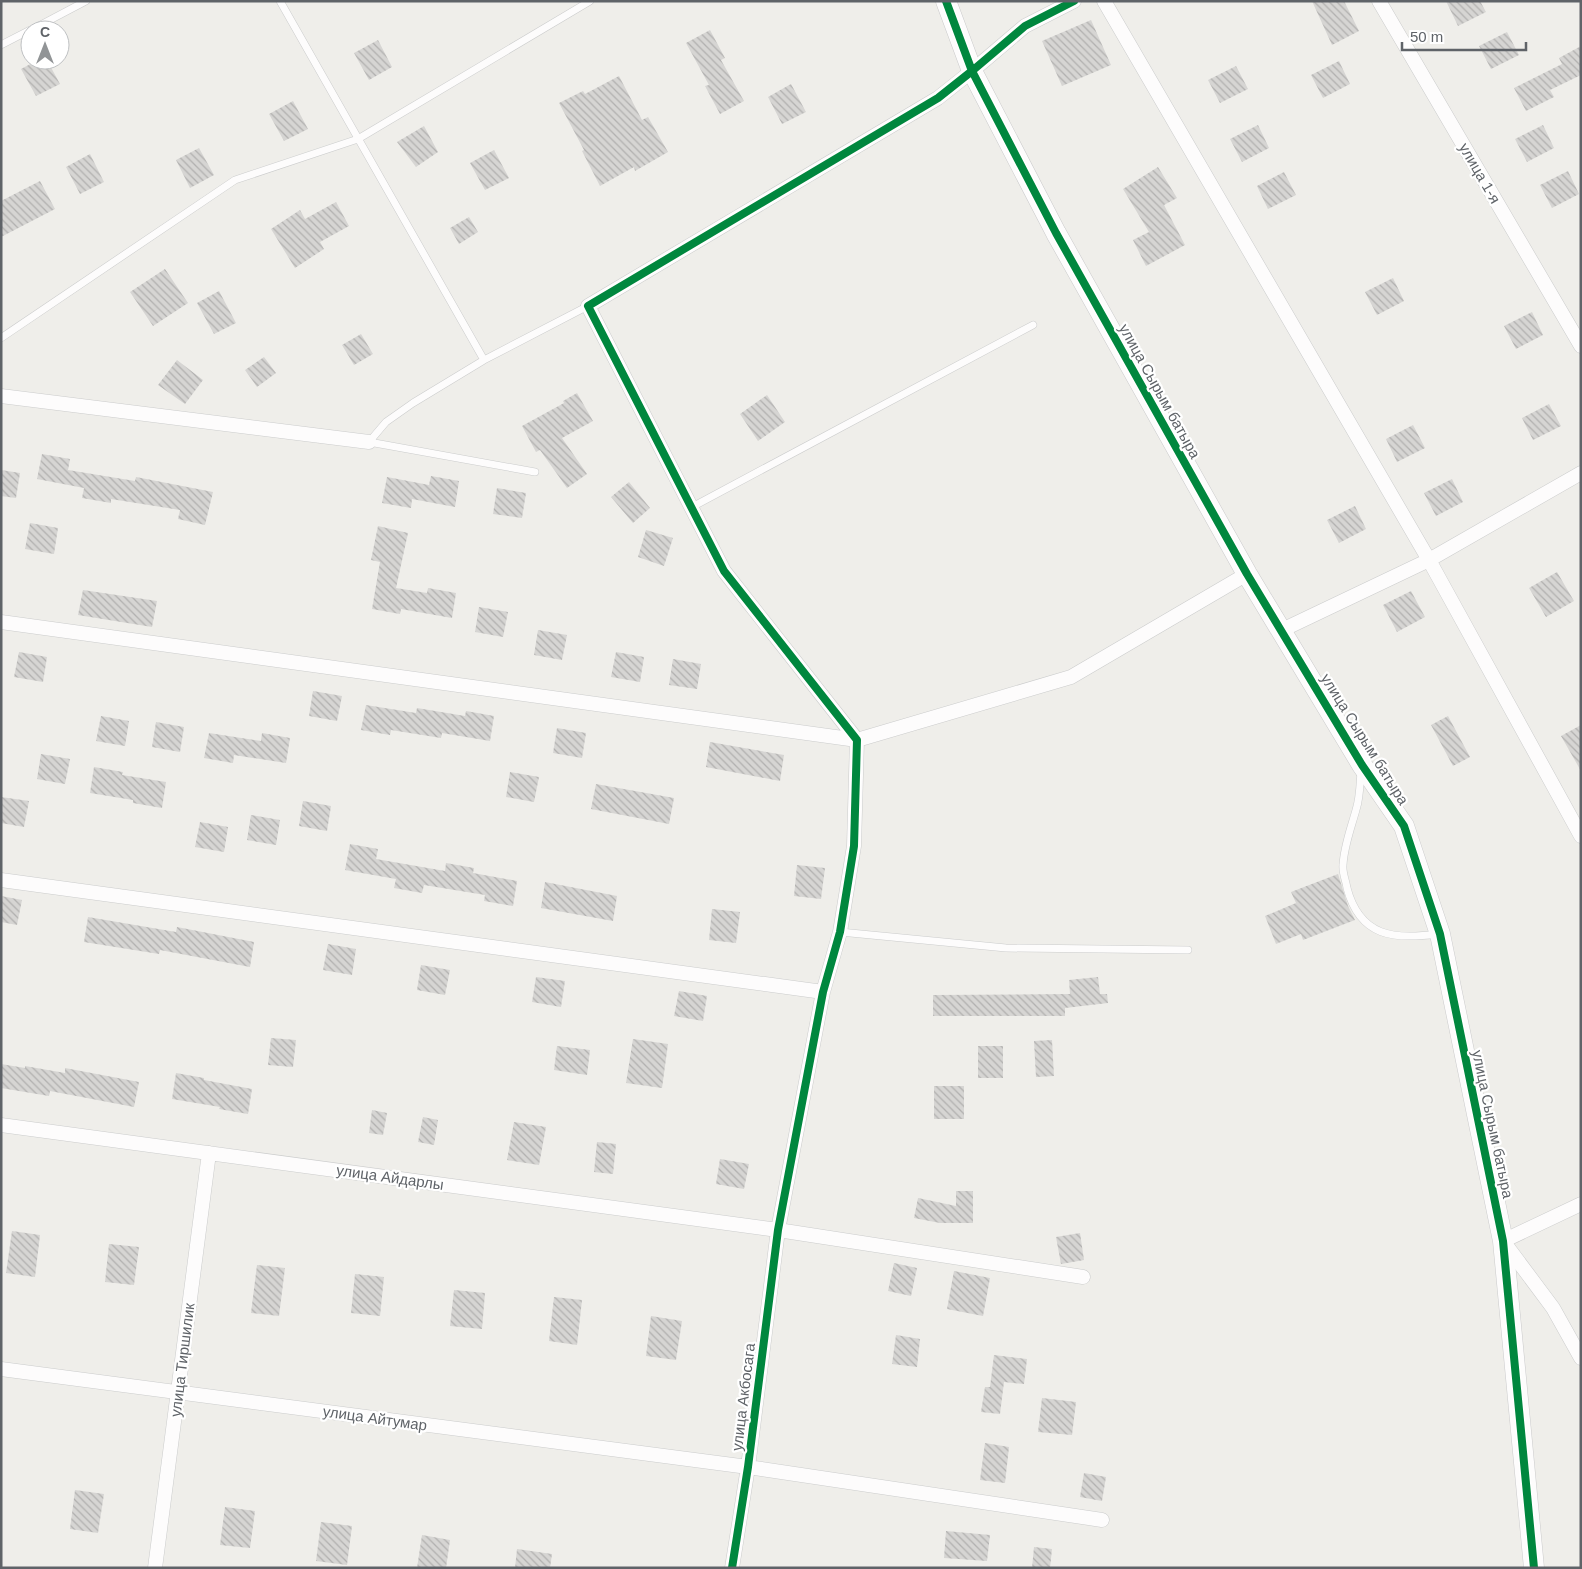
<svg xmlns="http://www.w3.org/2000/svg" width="1582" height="1569" font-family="Arial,sans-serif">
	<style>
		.building { fill: url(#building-back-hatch) }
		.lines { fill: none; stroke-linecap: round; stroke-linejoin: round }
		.lane-casing { stroke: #cbcccc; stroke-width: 8 }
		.street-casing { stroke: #cbcccc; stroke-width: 15 }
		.secondary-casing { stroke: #cacacb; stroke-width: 21 }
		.lane { stroke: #fdfcfc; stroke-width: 7 }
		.street { stroke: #fdfcfc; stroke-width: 14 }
		.secondary { stroke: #fdfcfc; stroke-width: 20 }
		.cycleway-casing { stroke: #fff; stroke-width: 11 }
		.cycleway { stroke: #00873e; stroke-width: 8 }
		.labels { text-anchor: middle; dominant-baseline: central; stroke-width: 4.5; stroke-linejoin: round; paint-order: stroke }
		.street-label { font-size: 15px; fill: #5f6368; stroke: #fff }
	</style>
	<defs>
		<pattern id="building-back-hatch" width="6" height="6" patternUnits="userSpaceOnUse" patternTransform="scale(1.25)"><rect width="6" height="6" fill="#d6d5d3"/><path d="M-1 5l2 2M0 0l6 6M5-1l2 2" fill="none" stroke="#b1b0af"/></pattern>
	</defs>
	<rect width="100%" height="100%" fill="#efeeea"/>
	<path class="building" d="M1312 1H1344L1359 31 1332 45Z
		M1446 1H1480L1486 12 1458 26Z
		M1091 20 1111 65 1062 86 1042 41Z
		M710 30 725 58 721 60 744 101 720 114 705 86 709 85 686 43Z
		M1507 32 1519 55 1491 69 1479 46Z
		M378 40 392 67 369 80 354 53Z
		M1581 46V75L1550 90 1554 97 1526 111 1514 88 1562 64 1559 58Z
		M38 60H47L60 84 36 96 21 69Z
		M1339 61 1350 84 1323 98 1311 75Z
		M1236 66 1248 89 1220 103 1208 80Z
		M619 76 642 120 648 117 668 152 635 171 634 167 600 186 582 151 584 150 559 103 583 91 585 94Z
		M791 84 806 112 782 124 768 97Z
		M293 101 308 129 284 141 269 114Z
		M1258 125 1269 148 1242 162 1230 139Z
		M1543 125 1554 148 1527 162 1515 139Z
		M424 126 438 152 416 167 397 142Z
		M199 148 214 175 190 188 176 160Z
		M494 150 509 178 485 190 470 163Z
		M90 154 104 182 80 194 66 167Z
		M1158 167 1177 198 1164 205 1185 245 1146 266 1133 240 1149 232 1123 189Z
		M1568 171 1579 194 1552 208 1540 185Z
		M1284 172 1296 195 1268 209 1257 186Z
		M40 181 55 209 1 237V201Z
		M336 202 349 226 320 242 324 249 295 268 271 229 300 210 305 219Z
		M469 217 478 232 459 244 450 228Z
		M165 269 188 303 153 326 130 292Z
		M1393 278 1404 301 1377 315 1365 292Z
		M219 291 236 323 214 334 197 303Z
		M1532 312 1543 335 1516 349 1504 326Z
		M361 334 373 354 354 365 342 345Z
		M264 357 276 373 257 387 245 370Z
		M177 360 203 380 185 404 158 385Z
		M577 393 593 421 562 438 587 474 567 488 540 450 536 452 522 426 564 403 563 401Z
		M767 395 785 422 758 441 740 414Z
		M1549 404 1561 426 1533 440 1522 418Z
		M1413 425 1425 448 1397 462 1386 439Z
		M42 454 70 459 68 470 135 481 136 477 213 492 205 525 178 519 180 510 111 499V503L82 498 84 488 37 479Z
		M1 470 20 473 16 498 1 496Z
		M431 476 459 481 455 507 412 499 411 508 382 503 387 477 429 485Z
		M1452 479 1463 502 1436 516 1424 493Z
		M629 482 650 508 633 523 611 497Z
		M497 488 526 493 522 518 493 514Z
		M1355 506 1366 529 1339 543 1327 520Z
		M30 523 58 528 54 554 25 549Z
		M378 526 408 533 396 588 427 593 428 588 456 593 452 618 401 609 400 614 372 609 380 562 371 560Z
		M646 530 673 538 664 566 638 557Z
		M1557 572 1574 601 1546 617 1529 588Z
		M83 590 157 601 152 627 78 615Z
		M1411 591 1425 617 1397 632 1383 605Z
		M479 607 508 612 503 637 475 632Z
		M538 630 567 635 562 660 534 655Z
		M19 652 47 657 43 682 14 677Z
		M616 652 644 657 640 682 611 677Z
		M673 659 701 664 697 689 669 685Z
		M313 691 342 696 337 721 309 716Z
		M366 705 416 713 417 708 465 716 466 711 494 716 490 741 442 733 441 738 391 730 390 735 361 730Z
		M101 716 129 721 125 746 96 741Z
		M1448 716 1470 757 1453 766 1431 725Z
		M156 722 184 727 180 752 152 747Z
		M1581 725V771L1561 736Z
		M557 728 586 733 582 758 553 753Z
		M209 733 261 741 262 733 290 738 286 763 234 755 233 763 204 758Z
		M710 742 784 755 780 781 706 767Z
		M41 754 70 759 65 784 37 779Z
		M94 767 123 772 122 775 166 782 162 808 133 803V800L90 793Z
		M510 772 539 777 534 802 506 797Z
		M596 784 674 798 669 824 591 809Z
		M1 797 29 801 24 827 1 823Z
		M303 801 331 806 327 831 299 826Z
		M251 815 280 820 276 845 247 840Z
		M200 822 228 827 224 852 195 847Z
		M350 844 378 849 376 859 445 871 446 863 474 868 473 873 517 881 513 906 484 901 485 895 424 885 422 893 394 888 396 879 345 870Z
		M797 865 825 868 821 899 794 896Z
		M1338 874 1348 906 1355 920 1303 940 1301 934 1276 944 1265 916 1296 903 1291 892Z
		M545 882 617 896 613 921 541 908Z
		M1 896 22 900 17 925 1 922Z
		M712 909 740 912 736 943 709 940Z
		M88 917 176 932 177 927 254 942 250 967 160 950 159 954 84 942Z
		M328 944 356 949 352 975 323 970Z
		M421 965 450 970 445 995 417 990Z
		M536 977 565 981 561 1007 532 1002Z
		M1098 977 1100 994H1107L1108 1003 1065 1008V1016H933V995L1070 994 1069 980Z
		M679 991 707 996 703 1021 674 1016Z
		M271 1038 296 1040 293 1067 268 1065Z
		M633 1039 668 1044 662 1088 626 1083Z
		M1052 1040 1054 1076 1036 1077 1034 1041Z
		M557 1046 590 1050 587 1075 554 1070Z
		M978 1046H1003V1078H978Z
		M1 1064 25 1068V1066L65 1073V1068L139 1082 134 1107 50 1091 49 1096 1 1088Z
		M176 1073 204 1078V1080L252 1089 248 1114 219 1109 220 1107 172 1099Z
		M934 1086H964V1119H934Z
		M372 1110 387 1113 383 1135 369 1133Z
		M423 1117 438 1120 434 1145 418 1142Z
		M514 1122 546 1127 539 1165 507 1160Z
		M597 1142 616 1144 613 1174 594 1172Z
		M720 1159 749 1164 744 1189 716 1184Z
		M956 1191H973V1223H940L914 1218 918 1198 956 1206Z
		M12 1231 40 1235 35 1277 6 1273Z
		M1080 1233 1084 1260 1061 1264 1056 1237Z
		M109 1244 139 1247 134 1285 105 1282Z
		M894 1263 917 1268 911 1296 888 1291Z
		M257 1265 285 1268 279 1316 251 1313Z
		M954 1271 990 1278 983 1316 947 1309Z
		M355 1274 384 1277 380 1316 351 1313Z
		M454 1290 485 1293 482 1329 450 1326Z
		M554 1297 582 1300 577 1345 549 1341Z
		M651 1316 682 1321 676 1360 646 1356Z
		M896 1335 920 1339 917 1367 892 1364Z
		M994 1355 1027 1359 1024 1384 1004 1382 1000 1414 981 1412 985 1387H990Z
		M1042 1398 1076 1402 1072 1435 1038 1432Z
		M985 1443 1009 1447 1005 1483 980 1480Z
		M1084 1473 1106 1477 1102 1501 1080 1497Z
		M75 1490 104 1494 98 1533 70 1529Z
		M225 1507 255 1511 250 1548 220 1545Z
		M321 1522 352 1526 347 1565 316 1561Z
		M946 1531 990 1535 987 1561 944 1558Z
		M422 1535 450 1540 446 1568H417Z
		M1034 1547 1052 1549 1050 1568H1032Z
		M517 1549 552 1554 550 1568H515Z"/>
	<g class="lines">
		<g class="lane-casing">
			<path id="lane" d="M280 1 484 360
				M31 30 86 1
				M1 45 30 30
				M1 338 235 180 358 139 590 1
				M535 472 369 442 386 422 413 403 484 360 588 306
				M692 507 1033 325
				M1361 771C1360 784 1360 798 1356 810 1351 828 1344 846 1343 865 1342 872 1346 881 1347 888 1360 937 1394 940 1437 934
				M840 932 1006 948 1188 950"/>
		</g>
		<g class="street-casing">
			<path id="street" d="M1104 1 1429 560 1581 836
				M1379 1 1581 346
				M1 396 369 442
				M1 622 857 740 1071 677 1247 574
				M1282 630 1429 560 1581 473
				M1 880 823 992
				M1 1125 778 1230 1083 1277
				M1581 1204 1503 1241 1553 1308 1581 1358
				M1 1369 748 1467 1102 1520
				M155 1568 209 1153
				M732 1568 748 1467 778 1230 823 992 840 932 854 846 857 740 724 571 588 306 938 98 972 71 1025 26 1074 1"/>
		</g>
		<g class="secondary-casing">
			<path id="secondary" d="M946 1 972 71 1056 233 1247 574 1362 765 1404 826 1440 934 1503 1241 1534 1568"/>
		</g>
		<use href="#lane" class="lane"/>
		<use href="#street" class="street"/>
		<use href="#secondary" class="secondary"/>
		<g class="cycleway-casing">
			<path id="cycleway" d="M946 1 972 71 1056 233 1247 574 1362 765 1404 826 1440 934 1503 1241 1534 1568
				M732 1568 748 1467 778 1230 823 992 840 932 854 846 857 740 724 571 588 306 938 98 972 71 1025 26 1074 1"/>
		</g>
		<use href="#cycleway" class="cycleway"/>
	</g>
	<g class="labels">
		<g class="street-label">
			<text transform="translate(1480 173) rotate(60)">улица 1-я</text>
			<text transform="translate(1160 391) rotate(61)">улица Сырым батыра</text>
			<text transform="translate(1365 739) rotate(58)">улица Сырым батыра</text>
			<text transform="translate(1493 1124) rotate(78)">улица Сырым батыра</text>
			<text transform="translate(390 1177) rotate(8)">улица Айдарлы</text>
			<text transform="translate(182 1360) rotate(-83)">улица Тиршилик</text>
			<text transform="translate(743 1397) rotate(-83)">улица Акбосага</text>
			<text transform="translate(375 1418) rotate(8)">улица Айтумар</text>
		</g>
	</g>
	<rect width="1582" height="1569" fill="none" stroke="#5f6368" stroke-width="5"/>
	<g transform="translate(45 45)"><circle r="24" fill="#ffffff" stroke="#bfc1c3"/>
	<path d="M0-4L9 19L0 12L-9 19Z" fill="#919496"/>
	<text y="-8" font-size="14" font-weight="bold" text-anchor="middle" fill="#5f6368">С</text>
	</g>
	<path d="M1402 42v8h124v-8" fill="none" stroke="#5f6368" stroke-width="2.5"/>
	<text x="1410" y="42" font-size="15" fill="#5f6368" stroke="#ffffff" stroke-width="4" paint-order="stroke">50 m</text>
</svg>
